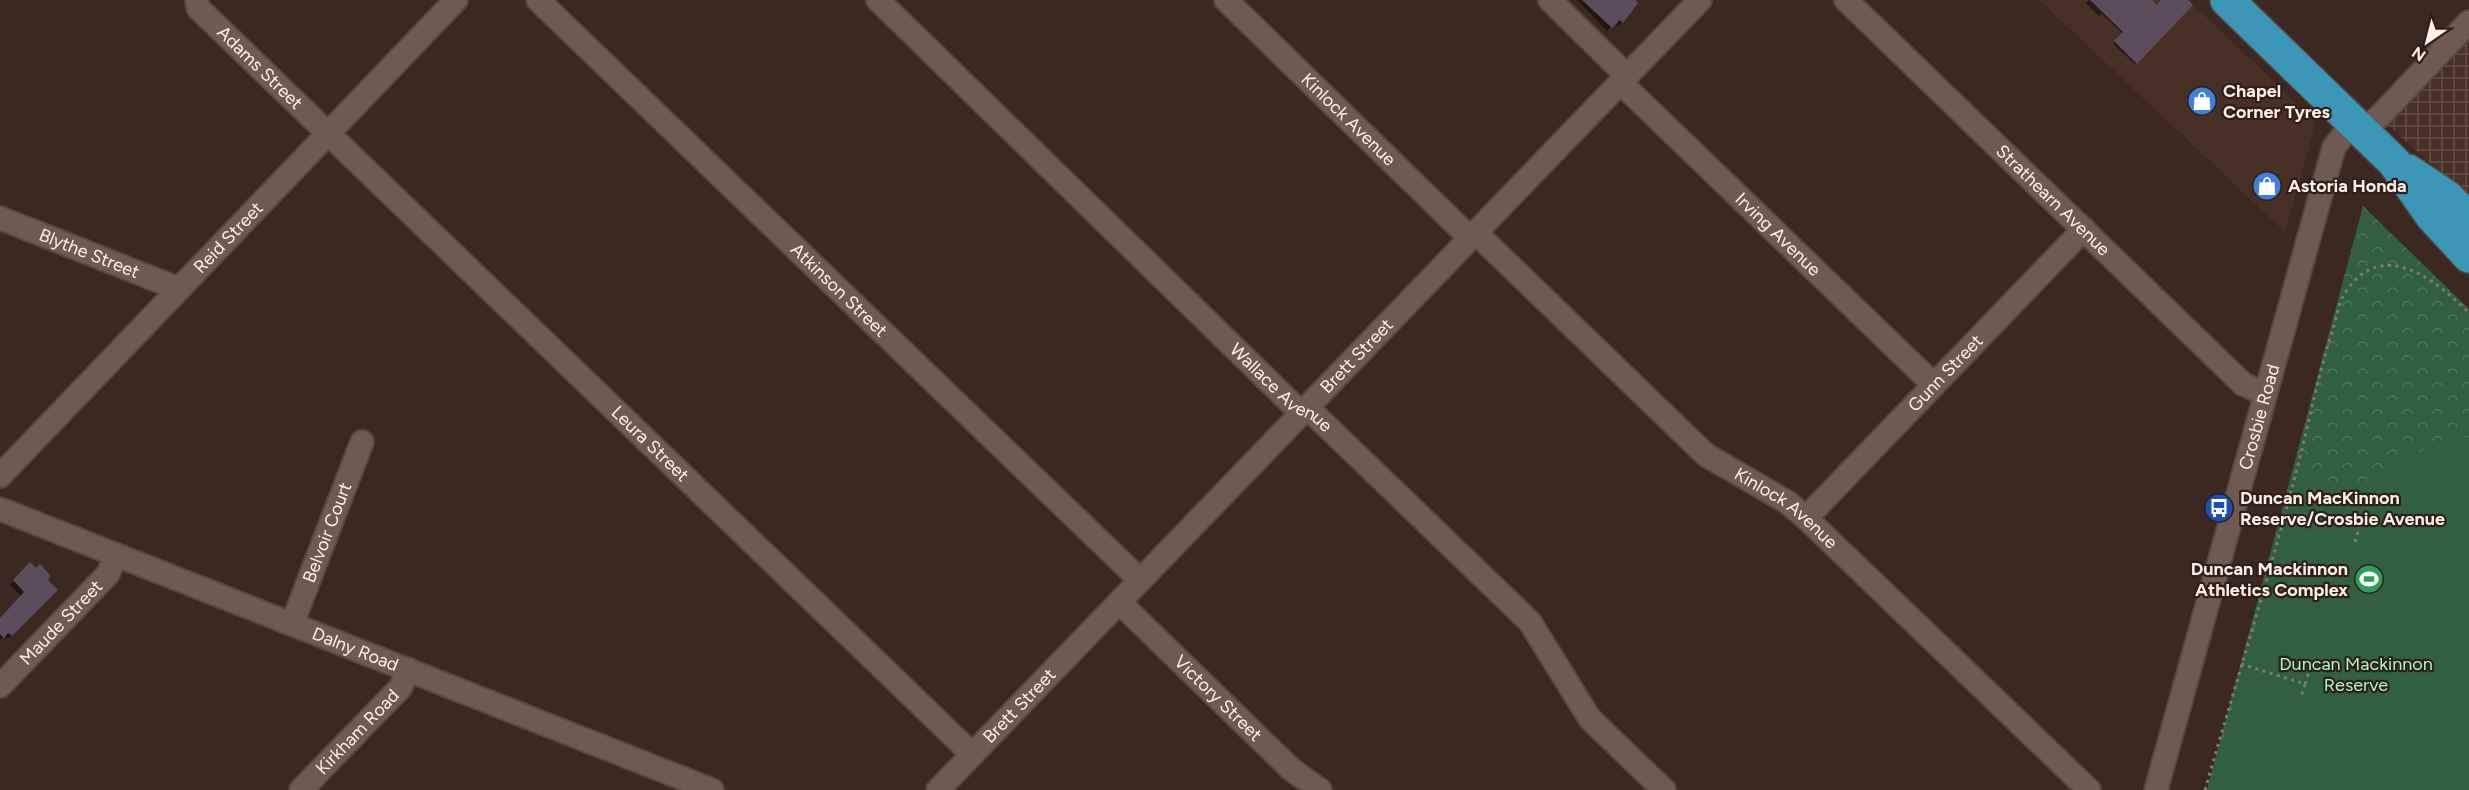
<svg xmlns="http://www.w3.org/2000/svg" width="2469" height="790" font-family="Figtree,sans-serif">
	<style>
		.built { fill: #493026 }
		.industrial { fill: url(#industrial-grid) }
		.park { fill: url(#park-crowns) }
		.garden { fill: #315f40 }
		.shadow { fill: #0007 }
		.building { fill: #5c4d5c }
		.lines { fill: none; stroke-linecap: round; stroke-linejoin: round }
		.minor-casing { stroke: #564740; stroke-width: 26 }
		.highway-casing { stroke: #564740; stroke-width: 36 }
		.path { stroke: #877771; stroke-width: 3; stroke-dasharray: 3 4.5; stroke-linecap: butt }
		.minor { stroke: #6e5a51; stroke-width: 22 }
		.highway { stroke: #3c96b8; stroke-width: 33 }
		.labels { text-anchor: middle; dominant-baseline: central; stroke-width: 4.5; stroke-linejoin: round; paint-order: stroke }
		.street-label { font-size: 18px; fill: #fdf0eb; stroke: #301f17 }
		.poi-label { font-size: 18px; font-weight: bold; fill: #fdf0eb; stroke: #301f17; text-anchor: start }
		.park-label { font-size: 18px; fill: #a5fcbf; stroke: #301f17 }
	</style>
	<defs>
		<pattern id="industrial-grid" width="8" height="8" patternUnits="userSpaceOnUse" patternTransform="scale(1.5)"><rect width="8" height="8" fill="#493026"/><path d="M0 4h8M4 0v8" fill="none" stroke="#644e46"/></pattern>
		<pattern id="park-crowns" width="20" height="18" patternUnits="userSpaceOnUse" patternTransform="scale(1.5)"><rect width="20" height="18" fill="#315f40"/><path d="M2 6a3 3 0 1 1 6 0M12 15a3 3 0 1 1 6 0" fill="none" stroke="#50765c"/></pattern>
	</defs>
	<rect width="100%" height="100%" fill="#3a2821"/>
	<path class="built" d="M2039 0H2188L2258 66 2316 123 2285 232Z"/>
	<path class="industrial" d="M2469 22V198L2379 117Z"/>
	<path class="park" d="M2363 206 2469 309V790H2207Z"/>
	<path class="garden" d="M2469 437V790H2209L2298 475 2353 496 2356 489C2391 464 2426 444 2469 437Z"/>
	<path class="shadow" d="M1577 0H1633L1636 3 1618 26 1615 23 1607 31Z
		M2089 0H2149L2157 7 2163 0H2186L2191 5 2135 64 2113 44 2123 34 2101 13 2099 16 2086 3Z
		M30 564 56 590 7 639 4 636 0 640V620L22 597 10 585Z"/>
	<path class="building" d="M1582 0H1636L1638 3 1623 23 1620 20 1612 28Z
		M2090 0H2152L2157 5 2161 0H2188L2193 5 2137 64 2114 41 2123 32Z
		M30 562 36 568 40 564 51 576 48 580 58 590 12 636 8 633 4 638 0 634V618L24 592 13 580Z"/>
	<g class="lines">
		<g class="minor-casing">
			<g id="minor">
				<path id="s1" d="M197 0 198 8 972 754"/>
				<path id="s2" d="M538 0 1140 580"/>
				<path id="s3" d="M878 0 1294 406 1315 415 1530 622 1590 719 1664 790"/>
				<path id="s4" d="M1226 0 1470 238"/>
				<path d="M1550 0 1627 76"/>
				<path id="s5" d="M1846 0 2243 384 2265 394"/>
				<path id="s6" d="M1621 83 1933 384"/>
				<path id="s7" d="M0 218 179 289"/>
				<path id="s8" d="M1476 233 1706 455 1787 502 1806 518 2089 790"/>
				<path id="s9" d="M0 476 456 0"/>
				<path id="s10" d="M0 509 712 790"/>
				<path id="s11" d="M1806 518 2084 229"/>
				<path id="s12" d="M1119 602 1291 769 1320 790"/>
				<path id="s13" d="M292 624 362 442"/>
				<path id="s14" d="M0 686 108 574 116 555"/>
				<path id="s15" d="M301 790 401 687 408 669"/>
				<path id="s16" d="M938 790 1700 0"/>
				<path id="s17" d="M2156 790 2334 147 2345 133 2361 131 2379 117 2469 22"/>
			</g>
		</g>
		<g class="highway-casing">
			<path id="highway" d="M2227 0 2394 162 2432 216 2469 256
				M2408 171 2447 197 2469 219"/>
		</g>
		<path class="path" d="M2355 542 2362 518
			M2241 664 2305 684 2301 697
			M2305 684 2309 672
			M2205 790C2237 679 2272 568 2300 457 2311 414 2319 371 2333 329 2336 319 2338 308 2342 298 2347 289 2354 280 2362 274 2399 248 2444 288 2469 313"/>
		<use href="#minor" class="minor"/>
		<use href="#highway" class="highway"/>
	</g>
	<defs>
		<g id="shop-disc" transform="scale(1.5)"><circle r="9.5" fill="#3f7fe0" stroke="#301f17"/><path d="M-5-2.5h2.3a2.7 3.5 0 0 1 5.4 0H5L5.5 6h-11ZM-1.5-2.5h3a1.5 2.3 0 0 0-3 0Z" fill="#fff"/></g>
		<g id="bus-disc" transform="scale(1.5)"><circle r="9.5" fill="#1a4fb4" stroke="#301f17"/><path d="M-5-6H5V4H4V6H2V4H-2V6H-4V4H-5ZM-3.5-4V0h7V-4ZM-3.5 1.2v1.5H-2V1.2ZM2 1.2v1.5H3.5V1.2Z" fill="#fff"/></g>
		<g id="stadium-disc" transform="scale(1.5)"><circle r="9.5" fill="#2e9e5b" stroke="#301f17"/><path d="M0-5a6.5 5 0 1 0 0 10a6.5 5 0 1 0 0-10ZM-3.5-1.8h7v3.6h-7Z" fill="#fff"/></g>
	</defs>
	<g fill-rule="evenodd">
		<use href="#shop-disc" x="2202" y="101"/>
		<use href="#shop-disc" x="2267" y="186"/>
		<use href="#bus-disc" x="2219" y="508"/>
		<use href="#stadium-disc" x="2369" y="579"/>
	</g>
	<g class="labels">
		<g class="street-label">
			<text stroke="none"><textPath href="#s1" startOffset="94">Adams Street</textPath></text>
			<text stroke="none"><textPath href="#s4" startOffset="171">Kinlock Avenue</textPath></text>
			<text stroke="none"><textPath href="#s5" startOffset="288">Strathearn Avenue</textPath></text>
			<text stroke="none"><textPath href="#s6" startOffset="218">Irving Avenue</textPath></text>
			<text stroke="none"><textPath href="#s9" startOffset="330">Reid Street</textPath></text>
			<text stroke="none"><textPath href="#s7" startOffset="96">Blythe Street</textPath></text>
			<text stroke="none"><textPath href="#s2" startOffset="418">Atkinson Street</textPath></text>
			<text stroke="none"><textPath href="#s16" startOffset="603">Brett Street</textPath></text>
			<text stroke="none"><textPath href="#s11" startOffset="201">Gunn Street</textPath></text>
			<text stroke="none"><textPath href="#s3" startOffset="560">Wallace Avenue</textPath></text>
			<text stroke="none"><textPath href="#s17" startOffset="387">Crosbie Road</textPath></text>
			<text stroke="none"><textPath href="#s1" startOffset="636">Leura Street</textPath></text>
			<text stroke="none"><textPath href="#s8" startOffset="416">Kinlock Avenue</textPath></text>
			<text stroke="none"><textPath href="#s13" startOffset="98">Belvoir Court</textPath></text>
			<text stroke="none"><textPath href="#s14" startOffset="88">Maude Street</textPath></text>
			<text stroke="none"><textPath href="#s10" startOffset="382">Dalny Road</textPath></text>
			<text stroke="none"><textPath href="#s12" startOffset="138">Victory Street</textPath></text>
			<text stroke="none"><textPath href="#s16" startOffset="117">Brett Street</textPath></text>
			<text stroke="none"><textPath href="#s15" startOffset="81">Kirkham Road</textPath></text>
		</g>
		<g class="poi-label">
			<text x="2223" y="91">Chapel<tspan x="2223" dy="21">Corner Tyres</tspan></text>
			<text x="2288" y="186">Astoria Honda</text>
			<text x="2240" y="498">Duncan MacKinnon<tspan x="2240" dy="21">Reserve/Crosbie Avenue</tspan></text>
			<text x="2348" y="569" text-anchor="end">Duncan Mackinnon<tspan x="2348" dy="21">Athletics Complex</tspan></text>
		</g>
		<g class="park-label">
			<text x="2356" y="664">Duncan Mackinnon<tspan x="2356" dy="21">Reserve</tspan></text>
		</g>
	</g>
	<g transform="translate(2427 42) rotate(215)" stroke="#301f17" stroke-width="4.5" paint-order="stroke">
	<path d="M0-4.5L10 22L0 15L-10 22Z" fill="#fdf0eb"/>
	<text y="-9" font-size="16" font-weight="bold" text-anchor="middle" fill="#fdf0eb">N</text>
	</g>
</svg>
